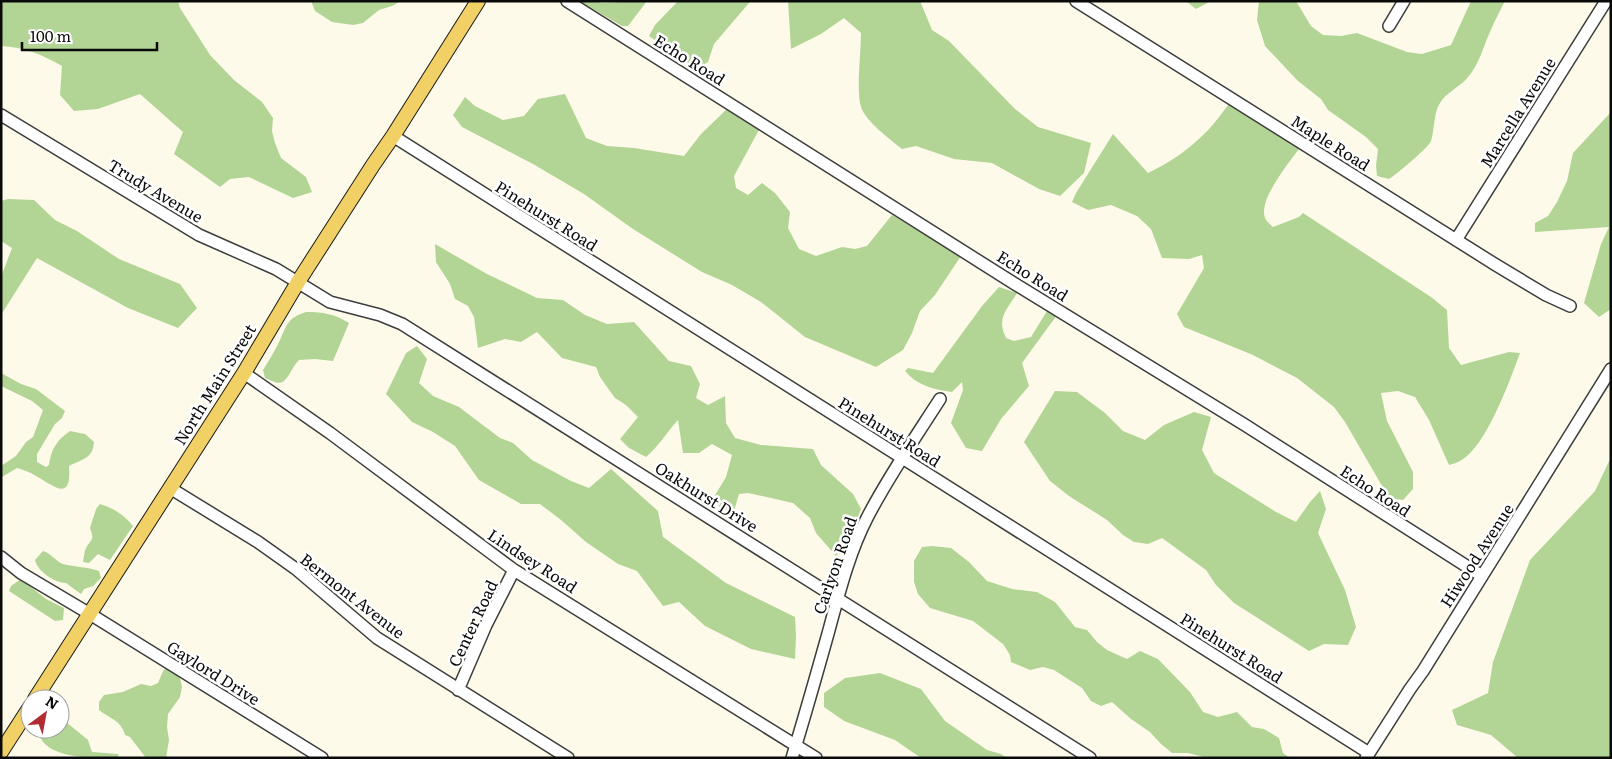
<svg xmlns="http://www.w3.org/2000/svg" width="1612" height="759" font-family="Literata,serif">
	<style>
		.forest { fill: #b2d595 }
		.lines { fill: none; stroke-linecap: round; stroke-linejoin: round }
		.minor-casing { stroke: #3d3d3d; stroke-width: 14 }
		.major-casing { stroke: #1b1b1b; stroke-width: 16 }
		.minor { stroke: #fff; stroke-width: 11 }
		.major { stroke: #f1d065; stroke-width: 14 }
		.labels { text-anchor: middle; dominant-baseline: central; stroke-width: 5; stroke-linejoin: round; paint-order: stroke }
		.street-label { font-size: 16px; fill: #0a0a0a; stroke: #fff }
	</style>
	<rect width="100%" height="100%" fill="#fefae9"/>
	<path class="forest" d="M1 1H178L180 8 210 55 234 80 262 102 273 118 272 131 275 143 281 158 306 177 312 192 293 198 249 177 230 179 220 187 174 154 183 132 140 94 98 109 74 111 60 95 62 66C43 55 24 47 1 46Z
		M311 1H401L392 6 379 10 363 23 353 25 332 22 315 11Z
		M579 1H597L601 3 647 1 628 26H622Z
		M678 1H752L749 3 714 44 708 62 696 69 649 36 655 25Z
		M788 1H920L932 30 949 41 1015 109 1038 127 1091 143 1084 173 1060 196 1039 189 992 163 954 159 916 146 902 149C890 139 866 122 861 107 856 91 861 53 861 33L844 18 821 34 791 49Z
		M1186 1H1211L1196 9Z
		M1259 1H1296L1311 26 1323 35 1341 36 1357 33 1407 52 1422 54 1451 45 1471 1H1505C1500 11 1494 22 1490 32 1483 47 1479 65 1468 77 1461 86 1449 91 1442 100 1433 111 1435 128 1431 141 1429 147 1396 175 1389 179L1377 176 1376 166 1378 149 1366 137 1328 110 1321 99 1298 81 1265 46 1257 20Z
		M565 94 586 138 607 146 634 148 684 156 701 134 728 108 760 128 734 176 736 188 748 195 762 183 775 193 790 212 788 228 799 249 816 256 842 247 855 249 867 246 892 215 961 256 935 295 920 311 912 333 903 350 876 367 805 337 761 302 732 285 702 272 633 229 584 194 533 164 462 127 453 115 465 97 475 106 503 120 524 116 538 99Z
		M1230 102 1301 146C1290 162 1258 199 1265 218 1266 221 1270 224 1273 227L1299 217 1303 213 1431 297 1447 310 1449 348 1461 365 1509 352 1520 353C1510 380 1486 448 1460 461 1457 463 1452 464 1449 465L1429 420 1415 397 1398 391 1381 393 1387 421 1413 472V489L1403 500 1389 498 1345 422 1334 407 1297 378 1253 355 1184 327 1177 314 1204 268 1202 255 1189 259 1162 258 1151 229 1137 216 1111 205 1088 210 1072 202 1076 193 1113 134 1148 173C1183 156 1208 135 1230 102Z
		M1611 112V309L1599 317 1584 303 1601 244 1609 227 1535 232V223L1548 216 1557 202 1567 181 1573 153Z
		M8 199 34 200 55 220 77 231 119 259 180 284 197 308 178 328 128 308 37 258 1 315V277L12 248 1 241V201Z
		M435 244 487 274 537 298 563 300 585 315 607 324 634 322 669 361 691 366 700 384 696 398 708 405 725 396 726 423 735 438 761 445 813 449 821 465 853 494 861 509 846 546 836 556 816 533 810 518 793 503 748 493 739 494 734 511 721 510 714 497 726 477 732 455 712 444 699 453H683L678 420C667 432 659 446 646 457L629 448 620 439 638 417 626 405 615 398 600 377 596 367 562 358 537 332 521 342 505 339 478 348 474 317 468 306 455 299 450 284 436 262Z
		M999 287 1017 293C1007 310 996 318 1006 338L1014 341 1031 337 1047 311 1057 315 1022 363 1029 386 1001 419 982 451 966 448 951 423 963 390 962 382 952 392C935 390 916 385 905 371L908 368 933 373 982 306Z
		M306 312C323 312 335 314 349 323L333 361 315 359 299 360C292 367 290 376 283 382L277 383 265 378 263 370C268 362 273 354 277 346 286 329 285 318 306 312Z
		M417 346 427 359 419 383 433 396 459 407 500 438 513 443 532 460 571 481 589 488 611 469 658 511 663 537 726 583 795 617 796 637 795 659 751 649 705 626 679 602 663 606 637 571 618 564 586 542 561 520 540 504H521L479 480 455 446 433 432 412 422 386 394 406 353Z
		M1 373 21 384 36 389 65 411 62 418 55 424 37 454V462L46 467 49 465C51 449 57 440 70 431L85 434 94 442C93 459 82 459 69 466 72 503 54 486 36 476 30 472 23 470 17 468L2 477 1 483V466L16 456 26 442 33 437 43 410 32 401 1 386Z
		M1055 391 1077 392 1105 413 1123 431 1145 440 1164 425 1194 412 1211 417 1202 450 1214 473 1276 512 1296 522 1310 502 1320 491 1326 509 1318 533 1345 590 1356 627 1348 645 1324 644 1309 651 1234 603 1216 585 1206 570 1162 538 1148 544 1134 542 1123 535 1107 520 1069 496 1050 481 1024 442Z
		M1611 457V758H1518L1491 735 1457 725 1452 710 1488 693 1493 662 1530 560 1595 491Z
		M100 504C115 509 123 514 133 526L110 560 98 554 89 563 83 562C84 557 84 552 86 548 91 539 95 541 90 528L96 509Z
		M932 546 951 548 969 562 987 581 1012 589 1037 592 1055 602 1075 627 1087 630 1097 642 1107 650 1127 659 1140 651 1158 659 1190 692 1203 712 1218 717 1237 712 1252 727 1264 729 1279 738 1283 753 1290 758H1208L1188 753H1172L1161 744 1150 732 1131 719 1112 702 1101 706 1091 701 1082 688 1054 670 1043 667 1030 670 1011 662 1010 655 1003 644 973 621 930 608 918 594 914 582V561L922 547Z
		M43 551C51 553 55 561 63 564 74 567 89 567 99 571L101 578 93 586 84 589 81 594 66 583C55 583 37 571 35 560Z
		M21 579 46 599 64 608 63 620 55 621 9 591 11 586Z
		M167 667 180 678 182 687 180 697 168 714 167 727 169 740 166 758H146L130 737 125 735C121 720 110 719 99 710V702L104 695 123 692 141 684 151 686 158 683 163 671Z
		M880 673 921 689 945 721 987 750 1001 754 1007 758H921L895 740 844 721 824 707V693L845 678Z
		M60 717 88 740 92 752 118 754 119 758C95 758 59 759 44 743 40 738 38 735 38 729H60Z"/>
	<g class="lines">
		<g class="minor-casing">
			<path id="minor" d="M567 1 1015 284 1245 425 1482 576
				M1076 1 1496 265 1546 295 1570 306
				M1389 26 1404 1
				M1 115 199 235 276 269 330 302 380 315 402 324 1090 758
				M393 136 1369 753
				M1456 240 1606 1
				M244 373 330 433 514 570 816 758
				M170 488 258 542 296 569 377 638 568 758
				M1 557 21 573 90 614 322 758
				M458 690 486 625 514 570
				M792 758C805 715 817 673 829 630 839 593 849 553 867 518 888 477 915 438 940 399
				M1366 758 1410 689 1423 671 1611 369"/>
		</g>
		<g class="major-casing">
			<path id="major" d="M35 699 244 373 298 282 373 165 393 136 478 1
				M1 752 30 707"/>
		</g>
		<use href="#minor" class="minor"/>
		<use href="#major" class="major"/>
	</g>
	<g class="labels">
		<g class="street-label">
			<text transform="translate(690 59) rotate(32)">Echo Road</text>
			<text transform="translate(1517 112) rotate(-58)">Marcella Avenue</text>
			<text transform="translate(1331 142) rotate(32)">Maple Road</text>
			<text transform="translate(156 190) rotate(31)">Trudy Avenue</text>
			<text transform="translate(547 215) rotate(32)">Pinehurst Road</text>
			<text transform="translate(1033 275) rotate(32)">Echo Road</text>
			<text transform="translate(214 384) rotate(-58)">North Main Street</text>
			<text transform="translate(890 431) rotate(32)">Pinehurst Road</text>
			<text transform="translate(1376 490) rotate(33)">Echo Road</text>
			<text transform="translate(707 496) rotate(32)">Oakhurst Drive</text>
			<text transform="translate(1476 555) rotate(-57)">Hiwood Avenue</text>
			<text transform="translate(533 560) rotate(33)">Lindsey Road</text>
			<text transform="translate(834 565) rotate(-71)">Carlyon Road</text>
			<text transform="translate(353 595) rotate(38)">Bermont Avenue</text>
			<text transform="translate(472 623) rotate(-65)">Center Road</text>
			<text transform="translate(1232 647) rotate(32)">Pinehurst Road</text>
			<text transform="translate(214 672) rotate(32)">Gaylord Drive</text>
		</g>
	</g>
	<rect width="1612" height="759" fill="none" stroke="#0a0a0a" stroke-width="5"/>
	<g transform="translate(45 714) rotate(32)"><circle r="24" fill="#ffffff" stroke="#9d9d9d"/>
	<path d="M0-4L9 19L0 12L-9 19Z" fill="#b12b30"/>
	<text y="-8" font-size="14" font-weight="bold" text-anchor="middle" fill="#0a0a0a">N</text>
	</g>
	<path d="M22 42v8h135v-8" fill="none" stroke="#0a0a0a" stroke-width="2.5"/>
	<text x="30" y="42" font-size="15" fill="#0a0a0a" stroke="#ffffff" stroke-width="4" paint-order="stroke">100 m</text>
</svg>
